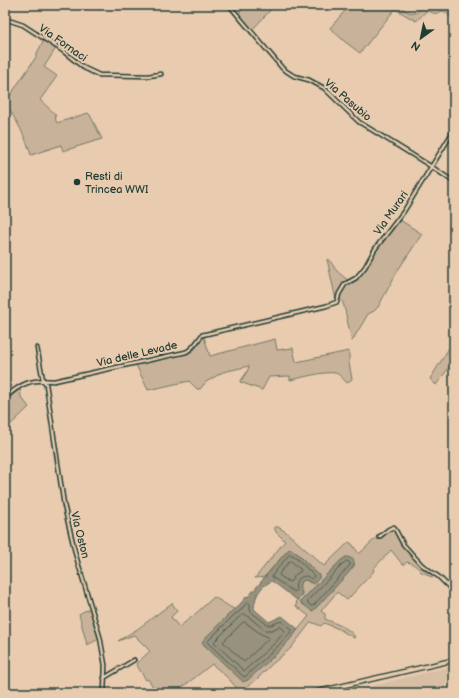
<svg xmlns="http://www.w3.org/2000/svg" width="459" height="698" font-family="'Balsamiq Sans',sans-serif">
	<style>
		.built { fill: #d8bea4 }
		.green { fill: #c8b39a; stroke: #747867; fill-rule: evenodd }
		.water { fill: #97917d; stroke: #676f60 }
		.lines { fill: none; stroke-linecap: round; stroke-linejoin: round }
		.shore { stroke: #4f5f51; stroke-width: 1 }
		.street-casing { stroke: #1f3d34; stroke-width: 5.5 }
		.secondary-casing { stroke: #1f3d34; stroke-width: 6 }
		.street { stroke: #e9cbaf; stroke-width: 2.5 }
		.secondary { stroke: #e9cbaf; stroke-width: 3.5 }
		.poi-dot { fill: #1f3d34; stroke: #e9cbaf; stroke-width: 1.5 }
		.labels { text-anchor: middle; dominant-baseline: central; stroke-width: 4; stroke-linejoin: round; paint-order: stroke }
		.street-label { font-size: 11px; fill: #1f3d34; stroke: #e9cbaf }
		.poi-label { font-size: 11px; fill: #1f3d34; stroke: #e9cbaf; text-anchor: start }
	</style>
	<rect width="100%" height="100%" fill="#e9cbaf"/>
	<filter id="ink" filterUnits="userSpaceOnUse"><feTurbulence type="fractalNoise" baseFrequency=".025" numOctaves="2"/><feDisplacementMap in="SourceGraphic" scale="8" xChannelSelector="R" yChannelSelector="G"/><feConvolveMatrix kernelMatrix="1 2 1 2 8 2 1 2 1" color-interpolation-filters="sRGB"/></filter>
	<g filter="url(#ink)">
		<path class="built" d="M449 667 444 693H345L396 680Z"/>
		<path class="green" d="M247 5H275L252 30 238 14Z
			M350 5H398L408 12 416 13 423 5H429L434 8 437 5H447L450 8 452 5H454V14L451 17C448 15 445 11 442 11 436 15 433 13 427 11 424 12 421 18 416 21L395 9 360 53 344 41 330 28Z
			M44 40 56 48 44 67 57 76 40 100 55 114 56 121 57 123 88 113 90 115 102 139 63 151 61 145 31 155C26 137 16 119 5 103L36 57V55Z
			M400 220 422 234 398 270 378 307 374 311 368 314 352 341 344 306 342 301 340 299 336 300 327 259C332 262 333 266 336 270 341 275 347 280 353 283L380 245 394 228Z
			M204 337 210 356 275 339 277 350 293 348 296 362 349 351V363L352 379 347 383C343 379 340 374 335 373 324 371 301 378 290 380V376L269 377 262 390 240 382 247 372 249 366 223 372 206 382 200 389H197L189 381 148 390 136 365 190 352 195 349Z
			M454 340V361L436 385 430 379Z
			M20 389 21 397 29 407 5 430V401Z
			M393 525C398 547 418 562 436 576L432 577 427 575 426 573H422C419 568 413 563 407 562L403 565 391 550 373 569 374 571 347 600 337 592 321 611 325 614V619C334 623 350 628 355 637L354 638 339 629 324 623 321 626 311 622 291 648 271 665 256 680 240 692 228 678 212 664 175 693H157L148 679 146 680 136 664 150 651 134 635 118 641 139 628 172 603 177 611 171 617 179 627 193 616 214 597 230 607 234 609 231 612 293 636 309 616 296 606 297 600 302 594V592L299 586 302 581 306 580 310 583 319 578V575L299 555 291 549 288 550 264 577 255 578 285 541 276 532 274 527H278L286 532 324 566 349 542 352 544 359 554 380 534ZM346 557C351 557 353 560 355 565L350 571 314 610 301 603V601L340 561Z
			M92 607 101 638 87 645 79 614Z"/>
		<path class="water" d="M291 549 299 555 319 575V578L314 584 306 580 302 581 299 586C302 593 304 594 297 600L272 581C259 587 255 596 254 609L269 622 282 616 298 629C285 648 265 664 248 680L243 682 241 680 204 645 202 642 206 637 234 609H236L246 597 249 596 288 550Z
			M346 557C357 558 355 564 350 571L314 610 312 611 301 603V601L340 561Z"/>
		<g class="lines">
			<path class="shore" d="M290 554 297 558 314 576 312 579 306 576C298 577 294 582 296 590L294 592 272 577V576Z
				M291 561 300 569 301 571 295 575 291 581 289 582 280 576 279 574 289 562Z
				M347 561 350 563V565L313 606H311L308 603V600L343 564Z
				M247 603H249L250 604V609L251 612 268 625H271L281 621 292 630 290 633 279 645 246 676 244 677 207 642 235 614 239 612Z
				M245 614 265 630H272L280 626 285 631 276 642 244 671 214 642 238 618Z
				M245 622 261 634 268 637 269 638 244 662 223 642 241 624Z"/>
			<g class="street-casing">
				<path id="street" d="M229 5 283 69 294 76 309 80 324 88 359 122 432 167 454 182
					M5 19 23 25 63 51 84 68 99 75 148 76 161 74
					M37 348 43 380 46 384 64 505 76 556 100 637 105 665 104 693
					M5 398C21 383 31 379 54 381L186 352C194 348 197 341 202 335L326 306 337 302 339 294 345 284 356 278 365 267 375 249 404 211 454 130
					M379 537 389 529 394 527 403 544 422 565 439 577 454 592
					M104 678 134 660"/>
			</g>
			<g class="secondary-casing">
				<path id="secondary" d="M312 693 454 660"/>
			</g>
			<use href="#street" class="street"/>
			<use href="#secondary" class="secondary"/>
		</g>
	</g>
	<circle class="poi-dot" cx="77" cy="182" r="4"/>
	<g class="labels">
		<g class="street-label">
			<text transform="translate(63 43) rotate(35)">Via Fornaci</text>
			<text transform="translate(348 100) rotate(41)">Via Pasubio</text>
			<text transform="translate(391 213) rotate(-55)">Via Murari</text>
			<text transform="translate(137 354) rotate(-13)">Via delle Levade</text>
			<text transform="translate(80 535) rotate(76)">Via Oston</text>
		</g>
		<g class="poi-label">
			<text x="85" y="176">Resti di<tspan x="85" dy="13">Trincea WWI</tspan></text>
		</g>
	</g>
	<rect width="459" height="698" fill="none" stroke="#e9cbaf" stroke-width="20"/>
	<rect x="10" y="10" width="439" height="678" fill="none" stroke="#1f3d34" stroke-width="1.5" filter="url(#ink)"/>
	<g transform="translate(421 38) rotate(213)" stroke="#e9cbaf" stroke-width="3" paint-order="stroke">
	<path d="M0-3L7 15L0 10L-7 15Z" fill="#1f3d34"/>
	<text y="-6" font-size="11" font-weight="bold" text-anchor="middle" fill="#1f3d34">N</text>
	</g>
</svg>
